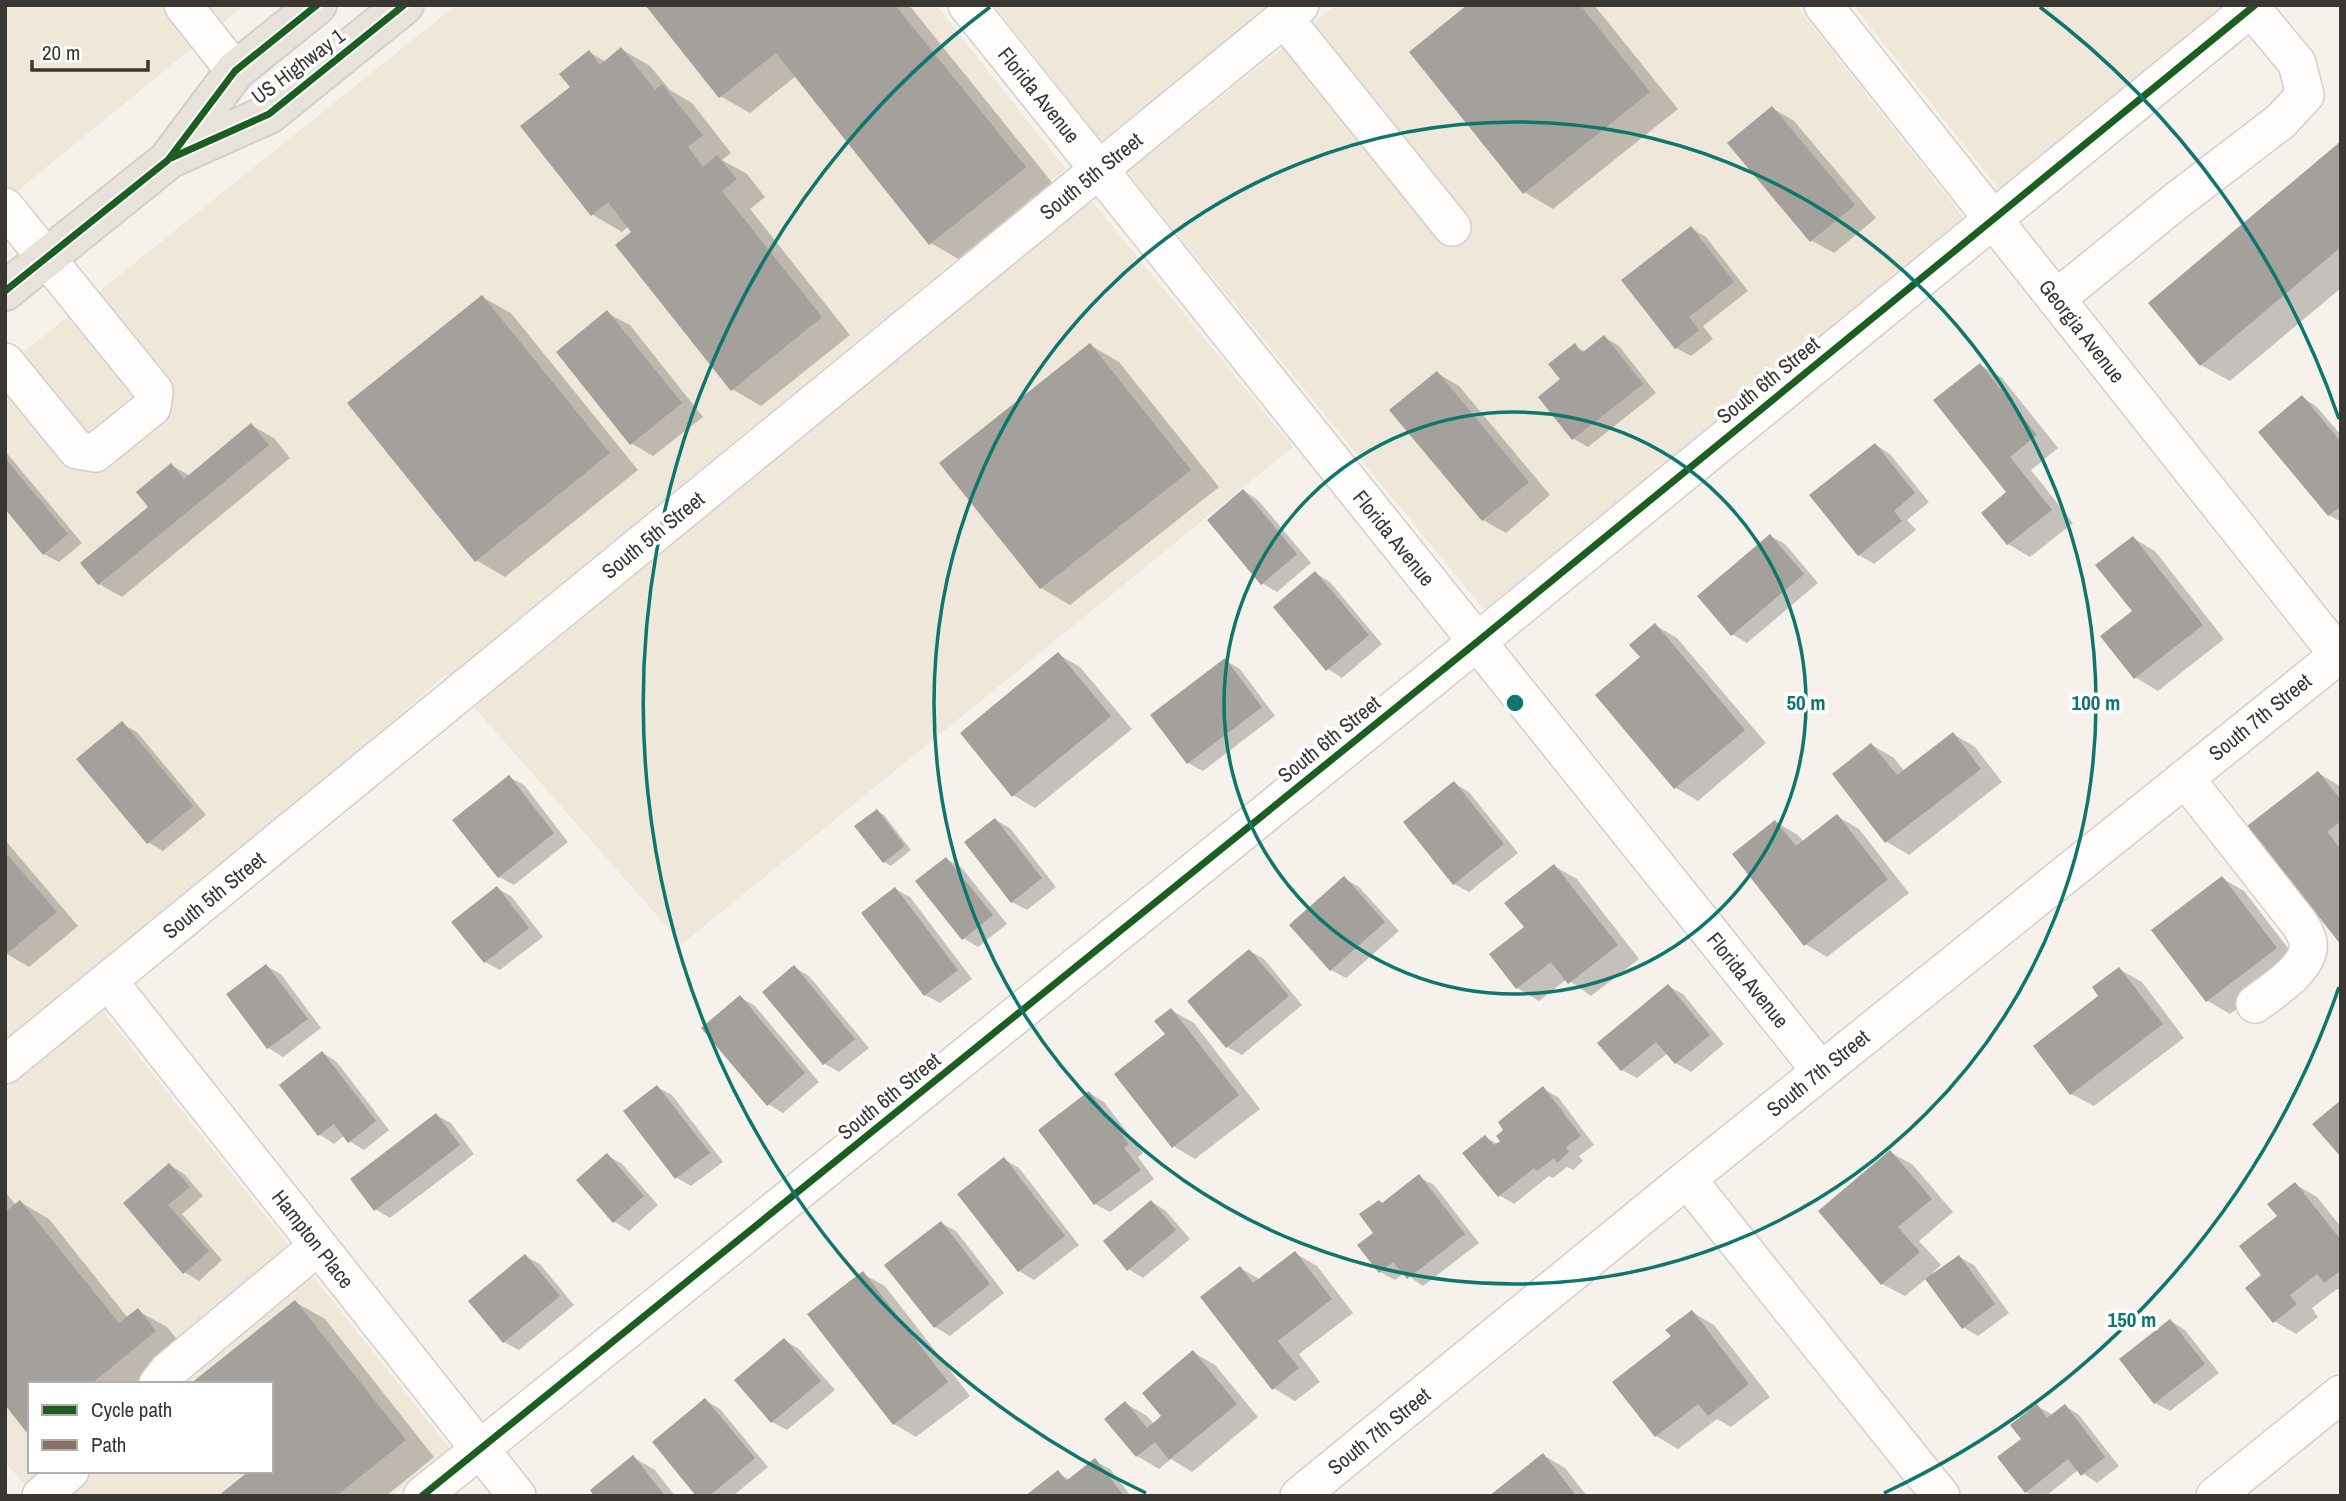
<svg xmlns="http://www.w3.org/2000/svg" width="2346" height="1501" font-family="'Archivo Narrow',sans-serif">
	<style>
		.built { fill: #efe7da; fill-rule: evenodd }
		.shadow { fill: #0003 }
		.building { fill: #a4a09c }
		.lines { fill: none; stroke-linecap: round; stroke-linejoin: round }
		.minor-casing { stroke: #d2cfc9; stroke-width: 40 }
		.major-casing { stroke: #d1cecb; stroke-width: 42 }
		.minor { stroke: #fefdfc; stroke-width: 37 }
		.major { stroke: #e7e2da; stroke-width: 38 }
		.quiet { stroke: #8d6e63; stroke-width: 5; stroke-dasharray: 10 5; stroke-linecap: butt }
		.cycleway-casing { stroke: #fff; stroke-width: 11 }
		.cycleway { stroke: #1b5e20; stroke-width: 7 }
		.ring { fill: none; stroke: #0f766e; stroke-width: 3.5 }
		.labels { text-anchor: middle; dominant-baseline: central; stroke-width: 7; stroke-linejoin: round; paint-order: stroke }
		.street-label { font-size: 21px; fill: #3a3732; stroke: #fff }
		.centre { fill: #0f766e; stroke: #fff; stroke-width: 3.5 }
		.ring-label { font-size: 21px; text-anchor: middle; font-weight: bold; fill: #0f766e; stroke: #fff; stroke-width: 7; stroke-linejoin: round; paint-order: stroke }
	</style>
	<rect width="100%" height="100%" fill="#f6f2eb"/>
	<path class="built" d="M5 5H245L5 201Z
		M456 5H936L1066 169 448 677 445 675 377 735 5 1039V367Z
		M994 5H1271L1101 141Z
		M1336 5H1796L1964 218 1484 610 1127 172Z
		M1853 5H2223L1999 189Z
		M1092 201 1293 447 682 944 474 707Z
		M103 1011 450 1449 391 1496H33L5 1461V1090ZM30 1384H271V1471H30Z"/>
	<path class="shadow" d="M647 5H909L1054 185 960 260 931 243 796 76 750 113 720 96Z
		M1470 5H1594L1678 109 1553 209 1524 192Z
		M621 49 650 66 670 90 692 103 731 153 722 160 747 174 765 197 750 209 850 335 761 406 732 389 629 226 622 232 593 215 522 127 572 87 589 52 606 62Z
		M1772 108 1794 121 1876 218 1834 253 1811 240Z
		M2341 143V288L2230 381 2201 365Z
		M1691 228 1706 237 1748 291 1703 326 1713 339 1691 356 1676 348Z
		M482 297 511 313 638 470 505 577 476 560Z
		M607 313 630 325 703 417 653 456 631 443Z
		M1604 337 1619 346 1656 393 1588 447 1574 439 1540 397 1563 379 1575 346 1586 352Z
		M1090 345 1119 362 1219 487 1070 605 1041 588Z
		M1980 365 2002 378 2058 448 2031 470 2073 523 2030 557 2008 544 2009 492Z
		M1437 373 1459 386 1550 495 1506 533 1483 520 1392 411Z
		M2302 397 2316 406 2341 435V522L2329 515 2260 433Z
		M251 425 274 438 290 458 122 597 99 584 150 508 171 465 190 476Z
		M1876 445 1890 454 1929 502 1907 520 1916 530 1874 564 1859 555Z
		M5 451 82 543 59 562 44 554 5 506Z
		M1244 491 1258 500 1311 563 1277 592 1262 583Z
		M1770 536 1785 544 1818 583 1747 643 1732 634Z
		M2133 538 2155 551 2224 639 2158 691 2136 678 2103 636 2134 612Z
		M1315 573 1330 582 1382 644 1342 678 1328 669Z
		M1655 625 1677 638 1766 743 1698 801 1676 788 1597 695 1642 657Z
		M1058 654 1080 667 1132 729 1035 808 1013 795Z
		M1225 660 1240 669 1275 716 1203 771 1188 763Z
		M122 724 137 732 206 815 163 851 148 842Z
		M1953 734 1975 747 2002 782 1909 855 1887 842 1834 774 1872 745 1894 758 1905 772Z
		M2318 773 2340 786 2341 942Z
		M509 777 524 785 568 842 514 885 499 877Z
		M1454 783 1469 792 1518 853 1469 892 1454 884Z
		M877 811 884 815 911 850 891 866 884 862Z
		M1837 816 1859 829 1909 893 1827 957 1805 944 1776 822 1798 835 1804 842Z
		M995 820 1010 828 1056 887 1027 910 1012 902Z
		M5 840 78 926 29 967 5 953Z
		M946 859 961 867 1007 924 978 947 963 938Z
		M1554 866 1577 879 1639 959 1591 996 1567 979 1539 1001 1517 988 1526 927Z
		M1344 878 1359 887 1399 931 1346 978 1331 970 1292 925Z
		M2222 878 2244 891 2298 961 2230 1014 2208 1001 2154 930Z
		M497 888 512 897 543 937 500 970 485 962Z
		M895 889 910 897 972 979 940 1003 925 995Z
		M1250 951 1264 959 1302 1005 1242 1055 1227 1047Z
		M266 966 281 974 321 1028 283 1057 268 1048Z
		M794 967 809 976 869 1048 839 1072 825 1064 764 992Z
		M2119 969 2142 982 2184 1038 2094 1106 2071 1094 2101 996Z
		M1668 986 1683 994 1724 1044 1691 1072 1676 1063 1668 1053 1637 1078 1622 1070Z
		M740 997 755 1006 819 1082 783 1113 768 1104Z
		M1171 1010 1194 1023 1260 1109 1195 1159 1173 1146 1167 1035Z
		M323 1053 337 1062 389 1130 364 1150 349 1141 345 1135 334 1144 320 1135 281 1085Z
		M657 1087 672 1095 723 1162 691 1186 677 1178 625 1111Z
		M1543 1089 1558 1097 1594 1145 1579 1156 1583 1161 1573 1170 1567 1167 1553 1178 1549 1176 1514 1204 1499 1195 1485 1137 1498 1144Z
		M1089 1093 1104 1102 1143 1153 1138 1157 1154 1179 1110 1212 1095 1204Z
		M436 1115 451 1123 474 1154 390 1218 375 1209Z
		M1890 1152 1913 1165 1953 1212 1919 1241 1941 1265 1933 1272 1935 1274 1959 1257 1974 1265 2009 1313 1978 1336 1963 1327 1927 1278 1905 1296 1882 1284Z
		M607 1155 622 1164 658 1205 629 1231 615 1222 579 1181Z
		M1004 1159 1019 1168 1079 1245 1034 1280 1019 1271Z
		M170 1165 184 1174 203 1196 182 1214 222 1260 199 1281 184 1272 125 1204Z
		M1419 1177 1434 1185 1479 1243 1423 1286 1404 1273 1395 1280 1380 1272 1376 1233 1383 1204Z
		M2295 1184 2317 1197 2341 1227V1291L2337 1289 2312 1308 2318 1317 2296 1334 2274 1321 2264 1275 2279 1216Z
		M5 1192 16 1205 20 1202 49 1219 128 1318 138 1311 167 1327 184 1348 140 1384H30V1433L5 1402Z
		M1152 1202 1166 1211 1190 1239 1143 1278 1128 1269Z
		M941 1223 956 1231 1004 1293 950 1336 935 1327Z
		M1295 1253 1317 1266 1353 1313 1299 1354 1320 1382 1295 1401 1273 1388 1240 1268 1261 1280Z
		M525 1256 540 1264 574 1305 519 1350 504 1342Z
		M863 1274 885 1286 970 1396 916 1437 894 1424Z
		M295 1302 325 1319 434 1457 386 1496H221L271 1471Z
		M1692 1312 1714 1325 1770 1397 1731 1427 1717 1419 1678 1449 1656 1436 1673 1337Z
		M2171 1321 2185 1330 2219 1373 2170 1411 2155 1403Z
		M784 1340 799 1349 835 1390 787 1430 772 1422Z
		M1193 1352 1215 1365 1258 1417 1192 1472 1171 1459 1159 1469 1137 1456 1125 1403 1147 1416 1154 1424 1164 1416Z
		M705 1400 720 1409 768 1467 733 1496H698Z
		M2037 1406 2053 1415 2065 1406 2079 1415 2119 1466 2097 1483 2078 1470 2046 1496H2033L2026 1492 2023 1439Z
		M1543 1455 1565 1468 1587 1496H1492Z
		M633 1457 655 1470 675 1496H597Z
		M1095 1461 1110 1469 1131 1496H1028L1058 1473 1070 1480Z"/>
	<path class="building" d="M645 5H895L1026 167 929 245 776 53 719 98Z
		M1467 5H1580L1650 92 1523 194 1409 52Z
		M621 47 655 90 662 84 703 135 688 147 703 167 717 155 737 179 722 191 822 317 731 391 615 245 631 232 608 202 591 216 520 126 570 87 559 74 589 50 600 65Z
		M1772 106 1855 205 1810 242 1727 143Z
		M2341 141V247L2200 366 2148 303Z
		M1691 226 1734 282 1689 317 1699 330 1675 349 1621 280Z
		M482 295 610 453 475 562 347 403Z
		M607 310 682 403 630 445 556 352Z
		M1604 335 1643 384 1572 440 1538 397 1560 379 1548 364 1575 343 1582 353Z
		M1090 343 1191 470 1040 589 939 463Z
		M1980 363 2037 435 2010 457 2052 510 2007 545 1981 513 2006 492 1933 400Z
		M1437 371 1529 482 1482 521 1389 410Z
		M2302 395 2341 442V506L2328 516 2258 432Z
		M251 423 269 445 98 585 80 563 148 507 136 492 171 463 184 479Z
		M1875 443 1915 493 1894 511 1902 521 1858 556 1809 495Z
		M5 458 68 534 43 555 5 509Z
		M1243 489 1297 554 1261 585 1207 520Z
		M1770 534 1804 574 1731 636 1697 596Z
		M2133 536 2203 625 2134 679 2100 636 2132 611 2095 565Z
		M1315 571 1369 635 1326 671 1273 607Z
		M1655 623 1745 730 1674 789 1595 695 1640 657 1629 645Z
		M1058 652 1111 716 1012 797 960 733Z
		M1225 658 1262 707 1187 764 1150 715Z
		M122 721 193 806 147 844 76 759Z
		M1953 732 1981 769 1885 843 1832 774 1871 743 1897 775Z
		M2318 771 2341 800V821L2327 832 2341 849V945L2247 826Z
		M509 775 554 833 498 878 452 820Z
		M1454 781 1504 844 1453 885 1403 822Z
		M877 809 905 846 883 863 854 826Z
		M1837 814 1888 879 1804 946 1732 854 1775 820 1796 846Z
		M995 818 1042 878 1011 903 964 842Z
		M5 852 57 912 5 955Z
		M946 857 993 915 962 940 915 881Z
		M1554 864 1618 945 1568 984 1551 962 1516 989 1489 954 1524 927 1504 903Z
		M1344 876 1385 922 1330 971 1289 925Z
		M2222 876 2277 948 2206 1002 2151 930Z
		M497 886 529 928 484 963 451 922Z
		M895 887 958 970 924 996 861 913Z
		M1249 949 1289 996 1226 1048 1187 1001Z
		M266 964 308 1019 267 1049 226 994Z
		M794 965 855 1039 823 1065 762 992Z
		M2119 967 2163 1024 2070 1095 2033 1046 2098 996 2092 987Z
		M1668 984 1710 1035 1675 1064 1656 1042 1621 1071 1597 1043Z
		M740 995 805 1073 767 1106 701 1028Z
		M1171 1008 1239 1095 1172 1148 1114 1074 1165 1034 1154 1021Z
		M322 1051 376 1121 348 1143 334 1124 318 1136 279 1085Z
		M657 1085 710 1153 675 1179 623 1111Z
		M1543 1086 1581 1136 1566 1147 1569 1152 1557 1163 1554 1158 1537 1171 1534 1168 1498 1197 1462 1153 1485 1135 1494 1145 1500 1141 1496 1136 1503 1130 1498 1122Z
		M1089 1091 1129 1144 1124 1148 1141 1170 1094 1205 1038 1130Z
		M2341 1100V1157L2312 1124Z
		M436 1113 460 1145 374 1211 350 1179Z
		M1890 1150 1932 1199 1898 1227 1920 1252 1881 1285 1818 1211Z
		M607 1153 644 1196 613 1223 576 1180Z
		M1004 1157 1065 1236 1018 1272 957 1194Z
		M169 1163 190 1187 168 1205 209 1251 183 1274 123 1203Z
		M1419 1174 1465 1234 1407 1279 1393 1262 1379 1273 1357 1245 1373 1233 1359 1214 1379 1200 1382 1203Z
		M2295 1182 2341 1240V1270L2324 1283 2317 1274 2290 1295 2297 1304 2273 1323 2245 1288 2261 1275 2239 1246 2277 1216 2267 1204Z
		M20 1200 119 1323 138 1308 156 1331 91 1384H30L28 1434 5 1405V1212Z
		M1151 1200 1176 1230 1127 1271 1103 1241Z
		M941 1221 990 1284 934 1328 884 1265Z
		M1295 1251 1332 1299 1278 1341 1299 1368 1272 1390 1200 1297 1240 1266 1253 1283Z
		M525 1254 560 1296 503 1343 468 1301Z
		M1959 1255 1995 1304 1962 1329 1925 1279Z
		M863 1271 948 1382 893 1425 807 1314Z
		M295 1300 406 1440 336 1496H218L249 1471H271V1384H190Z
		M1692 1310 1749 1384 1708 1416 1698 1404 1655 1437 1612 1382 1671 1336 1665 1330Z
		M2170 1319 2205 1364 2154 1404 2119 1359Z
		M784 1338 821 1381 771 1423 734 1380Z
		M1193 1350 1237 1404 1169 1460 1155 1442 1136 1457 1104 1419 1125 1401 1147 1428 1161 1416 1142 1393Z
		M705 1398 755 1458 709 1496H696L652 1442Z
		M2037 1404 2047 1418 2065 1404 2105 1457 2081 1476 2068 1459 2025 1493 1997 1457 2021 1439 2010 1425Z
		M1543 1453 1574 1493 1571 1496H1489Z
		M633 1455 665 1496H594L590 1490Z
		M1095 1458 1124 1496H1025L1058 1470 1066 1481Z"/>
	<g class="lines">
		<g class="minor-casing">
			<path id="minor" d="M183 5 235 71
				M967 5 1821 1071
				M1823 5 2341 658
				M1284 18 1452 227
				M5 207 154 391 152 407 95 453 77 450 5 362
				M2056 299 2175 202 2281 121 2305 95 2297 63 2251 8
				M2185 778 2299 923C2302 927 2305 933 2307 938 2316 964 2273 991 2255 1004
				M109 982 517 1496
				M5 1065 1300 5
				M1687 1179 1941 1496
				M158 1384 168 1371 318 1246
				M41 1496 70 1471
				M422 1496 1477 642 2255 5
				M1299 1496 1687 1179 2341 653
				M2215 1496 2341 1394"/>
		</g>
		<g class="major-casing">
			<path id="major" d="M173 157 269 114 404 5
				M5 291 168 160 235 71 317 5"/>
		</g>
		<use href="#minor" class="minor"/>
		<use href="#major" class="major"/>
		<path class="quiet" d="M2340 593H2341"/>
		<g class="cycleway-casing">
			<path id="cycleway" d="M171 158 269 114 404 5
				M5 291 168 160 235 71 317 5
				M422 1496 1477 642 2255 5"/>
		</g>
		<use href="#cycleway" class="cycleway"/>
	</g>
	<g class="ring">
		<circle cx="1515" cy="703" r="291"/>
		<circle cx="1515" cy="703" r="581"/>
		<path d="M2339 987A872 872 0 0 1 1884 1493M1146 1493A872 872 0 0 1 990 7M2040 7A872 872 0 0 1 2339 419"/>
	</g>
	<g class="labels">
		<g class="street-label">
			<text transform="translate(298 66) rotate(-37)">US Highway 1</text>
			<text transform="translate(1039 95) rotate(51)">Florida Avenue</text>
			<text transform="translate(1091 176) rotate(-39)">South 5th Street</text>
			<text transform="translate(2082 331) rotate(52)">Georgia Avenue</text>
			<text transform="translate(1768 380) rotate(-39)">South 6th Street</text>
			<text transform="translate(653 535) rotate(-39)">South 5th Street</text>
			<text transform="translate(1394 538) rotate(51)">Florida Avenue</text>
			<text transform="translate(2260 717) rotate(-39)">South 7th Street</text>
			<text transform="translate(1329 739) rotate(-39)">South 6th Street</text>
			<text transform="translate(214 895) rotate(-39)">South 5th Street</text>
			<text transform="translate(1748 980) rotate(51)">Florida Avenue</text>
			<text transform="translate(1818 1073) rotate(-39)">South 7th Street</text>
			<text transform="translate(889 1096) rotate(-39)">South 6th Street</text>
			<text transform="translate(313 1239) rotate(52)">Hampton Place</text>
			<text transform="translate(1379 1431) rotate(-39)">South 7th Street</text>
		</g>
	</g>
	<circle cx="1515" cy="703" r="10" class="centre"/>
	<g class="ring-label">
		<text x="1806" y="710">50 m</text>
		<text x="2096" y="710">100 m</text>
		<text x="2132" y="1327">150 m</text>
	</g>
	<rect width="2346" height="1501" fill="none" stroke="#3a3732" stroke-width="14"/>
	<rect x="28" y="1382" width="245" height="91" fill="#ffffff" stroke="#b0afad" stroke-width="2"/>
	<rect x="42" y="1405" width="35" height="10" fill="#1b5e20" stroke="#b0afad" stroke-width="2"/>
	<text x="91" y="1417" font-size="21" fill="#3a3732">Cycle path</text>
	<rect x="42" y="1440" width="35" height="10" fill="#8d6e63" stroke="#b0afad" stroke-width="2"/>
	<text x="91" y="1452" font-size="21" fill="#3a3732">Path</text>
	<path d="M32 60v10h116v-10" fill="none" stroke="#3a3732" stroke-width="3.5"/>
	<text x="42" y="60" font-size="21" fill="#3a3732" stroke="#ffffff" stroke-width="5" paint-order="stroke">20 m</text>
</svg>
